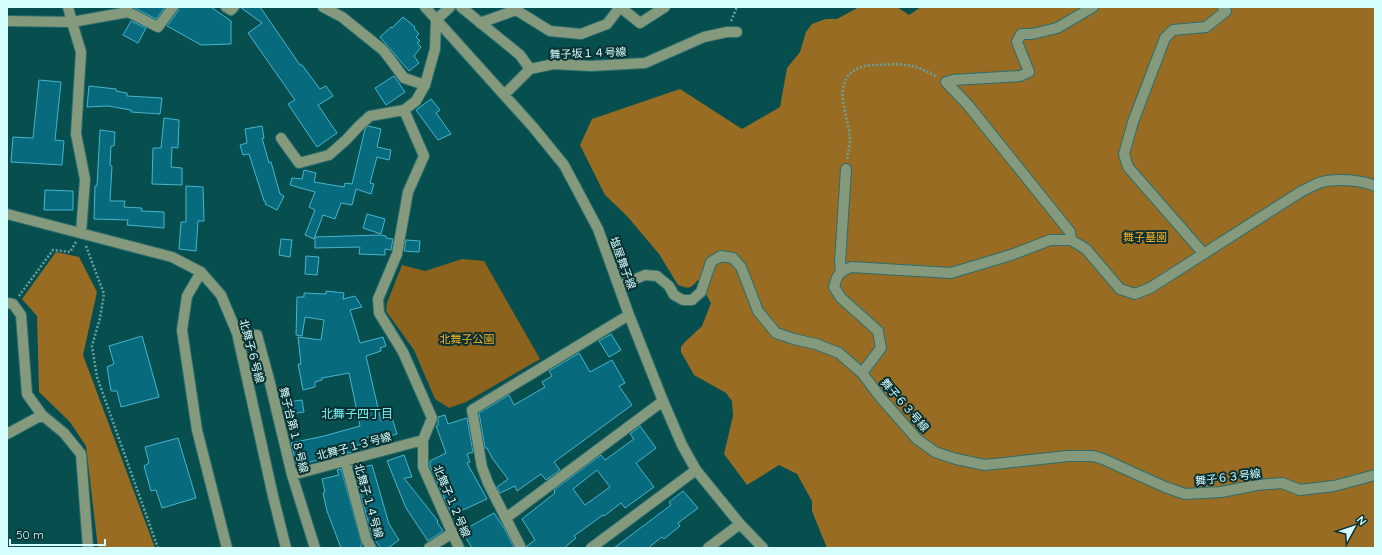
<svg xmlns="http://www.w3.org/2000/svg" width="1382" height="555" font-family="Quicksand,'Noto Sans JP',sans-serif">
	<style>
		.green { fill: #8c631c }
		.forest { fill: #986c22 }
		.building { fill: #086a7d; stroke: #46b5ce; fill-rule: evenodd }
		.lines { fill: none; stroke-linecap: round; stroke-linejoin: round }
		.minor-casing { stroke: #2c6e6e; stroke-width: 12 }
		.path { stroke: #69a1a2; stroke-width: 2.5; stroke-dasharray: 2 2; stroke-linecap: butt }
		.minor { stroke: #85997c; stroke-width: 10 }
		.labels { text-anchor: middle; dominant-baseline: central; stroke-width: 4; stroke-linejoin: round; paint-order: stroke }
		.street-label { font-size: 11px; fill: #d5fefe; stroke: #0a3031 }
		.park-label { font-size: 11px; fill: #fab029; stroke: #0a3031 }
		.neighbourhood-label { font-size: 12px; fill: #7beeef; stroke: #0a3031 }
	</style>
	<rect width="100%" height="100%" fill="#074e4f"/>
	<path class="green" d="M462 259 484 261 540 359 466 402 449 408 435 399 414 350 386 311 387 303 402 265 425 271Z"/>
	<path class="forest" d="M859 7H897L909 15 921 7H1375V548H827L812 511V501L797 474 779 465 747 485 724 454 733 416 732 401 726 393 694 375 681 352V347L684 343 702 326 711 303 698 280C690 289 690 289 678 285L659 254 627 216 605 195 580 145 592 119 680 89 742 129 780 107 787 68 800 52 806 32 812 24 826 19H837Z
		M56 252 79 257 97 292 83 355 155 548H98L86 446 70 422 39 392 37 316 22 299Z"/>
	<path class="building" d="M133 7H165L156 19Z
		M179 7H211L231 21V44L201 45 167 26 178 11Z
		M240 7H260L300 65H302L320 89 326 86 333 96 318 105 337 133 317 147 288 104 295 100 248 33 262 23Z
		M403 17 415 27 414 28 419 34 416 37 420 41 417 43 421 47 414 56 419 63 409 71 380 37 391 27 392 28Z
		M131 21 146 28 138 43 123 35Z
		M394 76 405 92 386 105 375 88Z
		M39 80 61 82 55 140 64 141 62 165 11 162 13 137 33 138Z
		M89 86 116 89V91L127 93V96L162 98 160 114 131 112V110L108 106 87 107Z
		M431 99 440 110 436 113 451 134 438 140 416 110Z
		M164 118 179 120 178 148 172 147 171 167 182 168V185L152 184 153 148H161Z
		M262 126 264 138H262L269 163 271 162 280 194 284 196 277 210 265 204 266 202 264 201 249 154 243 155 240 145 247 143 245 129Z
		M368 126 381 129 377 147 391 150 389 160 377 157 370 183 374 184 371 194 356 189 352 205 341 203 335 219 323 215 314 239 305 235 315 210 309 207 315 192 290 185 292 178 302 179 304 170 316 173 314 182 344 187 345 183 352 184 365 129Z
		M100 130 115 132 114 146H111L110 165 112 166 110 201H125L124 207 142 208 141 211 164 212V228L127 225 128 220 94 219 95 186H97Z
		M186 186 203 187 204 221H198L196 251 179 249 181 222H186Z
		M45 190 73 191V210H44Z
		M367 214 385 219 381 234 363 228Z
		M380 235 386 236V238L393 239 391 250 385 249V255L359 254 360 247 315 248V237Z
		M281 239 292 240 290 257 279 255Z
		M406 240 420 241 419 252 404 251Z
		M306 256 319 257 317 275 305 274Z
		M326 291 344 293 343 299 355 296 362 307 350 310 360 343 383 337 386 346 380 348 381 351 366 356 381 421 392 418 397 434 379 439 377 434 365 438 366 443 354 446 356 451 306 463 307 464 297 467 291 443 324 436 360 426 349 373 322 378V380L315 382V387L303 390 298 364H301L298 337 321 340 324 320 305 317 302 336 296 335 297 297H304V293L326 294Z
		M611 334 621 350 609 357 599 341Z
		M142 336 159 397 121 407 117 391H111L107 367 114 364 109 346Z
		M579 353 590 372 612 360 625 383 619 386 632 405 554 462 560 470 546 480 541 474 517 491 515 486 500 493 497 487 508 479 492 458 487 448H485L479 413 509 395 514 405 545 387 542 382 552 376 549 371Z
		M302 400 304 412 291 414 288 402Z
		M445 415 448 424 467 418 473 452 467 454 470 462 467 463 487 499 452 515 430 466V461L446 453 436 426 438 425V417Z
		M640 426 656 448 636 463 654 487 625 508 621 503 604 516 603 515 574 536 576 538 564 548H527V546L535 540 522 519 555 493 554 490 601 455 605 460 634 439 630 434ZM597 470 610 487 585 505 573 489Z
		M178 438 196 498 162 508 156 490 151 491 144 466 149 463 145 447Z
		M404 455 412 477 404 478 438 521 437 522 443 531 428 541 406 508 387 461Z
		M359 464 360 468 372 465 389 524 399 540 388 548H381L372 536 353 465Z
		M341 469 362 545 359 548H341L327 511 323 493 325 492 322 479 339 475 337 470Z
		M683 491 698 508 678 523 680 526 664 539 662 537 648 548H614L671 505 669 502Z
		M494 513 504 528 514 548H472L462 531Z"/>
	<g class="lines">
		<g class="minor-casing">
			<path id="minor" d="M226 7 231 10 234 7
				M323 7 342 17 383 50 390 59 404 78 425 85
				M425 7 533 127 564 165 598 229 629 315 663 401 682 445 696 470 740 524 763 548
				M461 7 520 55 530 69 504 95
				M620 7 640 23 665 7
				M7 21 72 22 68 7
				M480 23 516 10 550 31 581 34 607 24 620 7
				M530 69 554 64 591 66 645 63 704 37 727 32H737
				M404 110 424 156 408 192 397 254 378 299 379 313 403 352 432 418 423 440V467L459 548
				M281 138 299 163 329 155 346 140 359 126 370 116 404 110 416 101 425 85 435 49 436 20 450 7
				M7 214 172 257 201 272 221 295 237 333 273 496 286 548
				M81 233 85 179 76 134 81 52 72 22 128 12 158 27 173 7
				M1071 240 1070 232 968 105 946 82 953 80 1020 76 1029 72 1017 42 1021 34H1032L1057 28 1093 7
				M1204 254 1128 167 1124 154 1133 122 1165 38 1173 30 1206 27 1226 11 1223 7
				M841 271 840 262 846 169
				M201 272 187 296 182 330 197 430 227 548
				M619 286 645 275 657 276 669 286 674 295 683 300H692L701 292 711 262 721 256 733 258 741 267 758 311 776 333 794 339 816 344 839 353 862 373 881 398 917 439 935 452 956 459 985 465 1068 456H1093L1103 459 1165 487 1185 494 1221 492 1257 485 1282 483 1300 490 1334 486 1375 475
				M7 303 13 304 21 315 27 394 42 415 64 433 81 454 88 548
				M237 333 257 335 269 379 292 475 315 548
				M862 373 881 348 878 331 841 298 834 287C837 275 839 272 851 267L951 273 1011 255 1050 240H1071L1086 249 1120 289 1135 294 1150 288 1302 191C1309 188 1315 184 1322 182 1336 178 1362 180 1375 186
				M7 434 42 415
				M345 460 366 539 371 548
				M292 475 423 440
				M506 518 663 401
				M429 548 452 533
				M521 548 488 483 482 467 472 410 629 315
				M591 548 696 470
				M708 548 740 524"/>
		</g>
		<path class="path" d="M731 21 737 7
			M847 159C848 152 850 145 850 138 848 113 829 80 861 67 866 65 874 65 879 65 904 63 915 64 937 77
			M86 246 104 294 100 318 92 346 97 377 158 548
			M19 296 53 250 70 252 76 242"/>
		<use href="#minor" class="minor"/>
	</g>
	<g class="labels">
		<g class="street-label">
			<text transform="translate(588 53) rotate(-2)">舞子坂１４号線</text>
			<text transform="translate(623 263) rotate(70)">塩屋舞子線</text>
			<text transform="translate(252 351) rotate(75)">北舞子６号線</text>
			<text transform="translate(905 405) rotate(49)">舞子６３号線</text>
			<text transform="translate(294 430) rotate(76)">舞子台第１８号線</text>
			<text transform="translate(354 446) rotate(-15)">北舞子１３号線</text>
			<text transform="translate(1228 477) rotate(-7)">舞子６３号線</text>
			<text transform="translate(369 501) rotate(74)">北舞子１４号線</text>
			<text transform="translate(452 501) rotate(67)">北舞子１２号線</text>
		</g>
		<g class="park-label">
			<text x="1145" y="237">舞子墓園</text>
			<text x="467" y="339">北舞子公園</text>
		</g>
		<g class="neighbourhood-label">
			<text x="357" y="413">北舞子四丁目</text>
		</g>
	</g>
	<rect width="1382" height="555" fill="none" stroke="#d5fefe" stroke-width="16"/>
	<g transform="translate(1354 527) rotate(50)" stroke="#0a3031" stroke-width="3" paint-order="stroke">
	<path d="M0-3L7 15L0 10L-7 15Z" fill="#d5fefe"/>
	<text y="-6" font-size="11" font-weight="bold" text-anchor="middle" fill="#d5fefe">N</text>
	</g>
	<path d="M10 539v6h95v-6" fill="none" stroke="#d5fefe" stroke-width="2"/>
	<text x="16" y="539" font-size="12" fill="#d5fefe" stroke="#0a3031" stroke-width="3" paint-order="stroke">50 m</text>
</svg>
